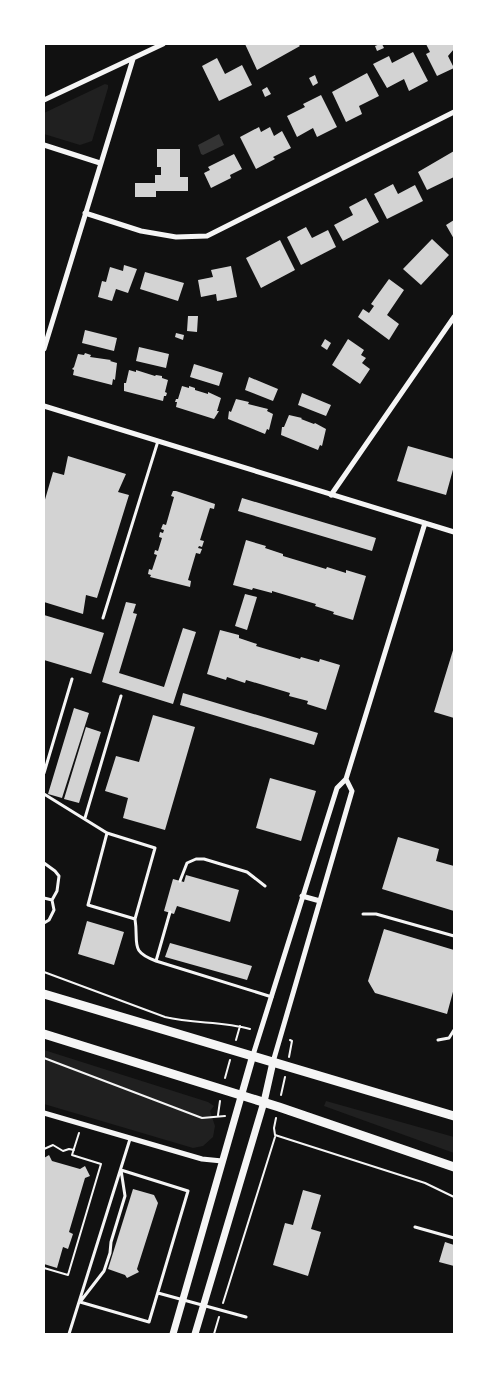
<svg xmlns="http://www.w3.org/2000/svg" width="498" height="1378" font-family="Signika,sans-serif">
	<style>
		.green { fill: #202020 }
		.water { fill: #333 }
		.building { fill: #d3d3d3 }
		.lines { fill: none; stroke-linecap: round; stroke-linejoin: round }
		.path { stroke: #f5f5f5; stroke-width: 2 }
		.service { stroke: #f5f5f5; stroke-width: 3 }
		.minor { stroke: #f5f5f5; stroke-width: 5 }
		.tertiary { stroke: #f5f5f5; stroke-width: 7 }
		.primary { stroke: #f5f5f5; stroke-width: 9 }
	</style>
	<rect width="100%" height="100%" fill="#111"/>
	<path class="green" d="M105 84 108 85V88L92 141 80 145 44 134V113Z
		M44 1050 208 1102 214 1106 210 1111 215 1126 213 1137 203 1146 193 1148 44 1104Z
		M326 1101 454 1137V1153L324 1106Z"/>
	<path class="water" d="M219 134 224 145 203 155 201 154 198 145Z"/>
	<path class="building" d="M245 44H298L300 46 257 70Z
		M380 44H382L384 48 377 51 375 46Z
		M426 44H454V49L448 56 454 68 437 76 426 54 430 52Z
		M413 52 428 81 409 91 404 79 387 88 373 64 389 56 392 63Z
		M217 58 225 74 242 65 252 85 219 101 202 66Z
		M367 73 379 96 359 106 362 114 346 122 332 92Z
		M315 75 318 83 313 86 309 78Z
		M267 87 271 94 265 97 262 90Z
		M321 95 337 127 317 137 313 128 297 137 287 116 305 107 303 104Z
		M259 127 261 132 270 127 274 136 282 131 291 148 273 157 275 159 256 169 240 137Z
		M157 149H180V177H188V191H156V197H135V183H155V175H161V167H157Z
		M454 151V177L427 190 418 172Z
		M234 154 242 169 230 175 231 178 211 188 204 173 210 170 208 167Z
		M393 184 398 194 415 185 423 201 387 219 374 194Z
		M366 198 379 222 343 241 334 225 353 215 349 207Z
		M454 220V239L446 225Z
		M306 227 312 238 328 230 336 247 301 265 287 237Z
		M432 239 449 255 421 285 403 269Z
		M280 240 295 270 261 288 246 258Z
		M124 265 137 269 128 293 116 289 112 301 98 297 102 281 106 282 110 267 123 271Z
		M231 266 237 297 217 301 216 294 201 297 198 280 213 277 211 270Z
		M145 272 184 283 178 301 140 289Z
		M389 279 404 290 387 315 399 324 389 340 358 317 363 309 369 313 374 306 371 304Z
		M188 316H198L197 332 187 331Z
		M85 330 117 338 114 351 82 343Z
		M176 333 184 335 183 340 175 337Z
		M325 339 331 343 327 350 321 346Z
		M348 339 364 350 361 355 366 358 362 363 370 369 360 384 332 365Z
		M139 347 169 354 166 368 136 361Z
		M85 353 91 355 90 357 111 360 110 361 117 363 115 380 113 379 112 385 73 375 74 370 72 369 74 367 78 354 84 355Z
		M194 364 223 373 219 386 190 377Z
		M129 370 136 372V370L155 376 156 375 162 376V378L168 380 165 392 167 393 166 396H164L163 401 124 391V383H126Z
		M249 377 278 389 273 401 245 390Z
		M182 386 189 388V386L195 388V390L208 394V392L221 398 217 411H219L214 419 176 407 177 402H175L176 399H178Z
		M302 393 331 405 326 416 298 405Z
		M236 399 249 402 248 404 268 409 267 411 273 414 269 430 267 429 265 434 228 419 229 411 231 412Z
		M289 415 302 418 301 419 314 424 315 423 326 429 322 446 320 445 318 450 281 435 282 427H284Z
		M408 446 454 459V466L446 495 397 481Z
		M68 456 126 474 118 492 129 495 97 598 86 595 83 614 44 602V503L53 472 64 475Z
		M173 491H176L215 504 214 509 210 508 200 540 204 541 202 547 199 546 198 548 202 549 200 554 196 553 188 580 191 581 190 587 150 577 151 575 148 574 149 569 152 570 157 555 154 554 155 550 158 551 162 538 159 537 160 532 163 533 164 530 161 529 163 524 166 525 174 497 171 496Z
		M242 498 376 538 372 551 238 511Z
		M246 540 266 546 265 548 283 554V556L326 569 327 567 346 573V570L366 576 353 620 333 614 334 612 315 606 316 604 272 591V593L253 588 252 590 233 585Z
		M245 594 257 597 247 630 235 626Z
		M126 602 136 604 133 613 137 614 119 673 164 687 183 628 196 632 173 704 102 682Z
		M44 615 104 633 91 674 44 660Z
		M220 630 239 635V638L257 644 256 646 300 659 301 657 319 662 320 659 340 665 326 710 307 704 308 701 289 696 290 693 246 680 245 683 227 677 226 680 207 674Z
		M454 647V718L434 712Z
		M183 693 318 733 314 745 180 705Z
		M74 708 89 713 62 798 48 794Z
		M153 715 195 727 165 830 123 818 128 798 105 791 116 756 139 762Z
		M86 727 101 732 79 803 64 799Z
		M270 778 316 791 301 841 256 828Z
		M398 837 439 849 436 861 454 866V911L382 889Z
		M186 875 239 890 230 922 177 906 174 914 164 911 173 879 184 882Z
		M87 921 124 932 114 965 78 954Z
		M384 929 454 950V988L447 1014 375 993 368 981Z
		M170 943 252 966 247 980 165 957Z
		M49 1155 52 1161 80 1169 85 1166 90 1176 85 1178 69 1232 73 1234 68 1249 63 1247 57 1268 44 1264V1158Z
		M133 1189 154 1195 158 1203 137 1269 139 1272 127 1278 125 1275 108 1269Z
		M303 1190 321 1195 311 1229 321 1232 308 1276 273 1265 285 1223 293 1225Z
		M445 1242 454 1245V1266L439 1262Z"/>
	<g class="lines">
		<path class="path" d="M44 972 165 1017C193 1024 222 1021 250 1029
			M236 1040 240 1026
			M289 1057 292 1041 290 1040
			M44 1058 202 1118 225 1116
			M225 1078 230 1060
			M281 1095 285 1077
			M218 1115 220 1101
			M276 1118 274 1128 275 1135 425 1183 454 1197
			M44 1149 53 1145 63 1151 69 1149 74 1150
			M44 1268 68 1275 101 1164 72 1155 79 1133
			M223 1303 275 1137
			M214 1334 219 1317"/>
		<path class="service" d="M103 618 158 441
			M44 773 72 679
			M44 794 107 833 155 848 135 919 88 905 107 833
			M85 818 121 696
			M44 863 55 871 59 876 57 891 52 900
			M180 881 187 863 196 859H204L247 872 265 886
			M44 898 52 900 54 910 49 920 44 923
			M170 912 156 961 272 997
			M363 914H376L454 936
			M135 919C139 944 129 951 156 961
			M438 1040 449 1038 454 1030
			M121 1170 188 1191 149 1322 80 1302 104 1271 110 1253 111 1242 125 1196Z
			M415 1227 454 1238
			M158 1293 246 1317
			M69 1334 130 1139"/>
		<path class="minor" d="M44 100 163 44
			M44 145 100 163
			M85 213 141 231 176 237 207 236 454 112
			M44 349 133 59
			M44 406 454 532
			M331 495 454 317
			M302 896 320 901
			M253 1055 337 788 346 779 425 523
			M273 1062 352 791 346 779
			M44 1113 202 1159 222 1161"/>
		<path class="tertiary" d="M173 1334 253 1055
			M195 1334 264 1102 273 1062"/>
		<path class="primary" d="M44 994 454 1116
			M44 1034 279 1107 454 1167"/>
	</g>
	<rect width="498" height="1378" fill="none" stroke="#ffffff" stroke-width="90"/>
</svg>
